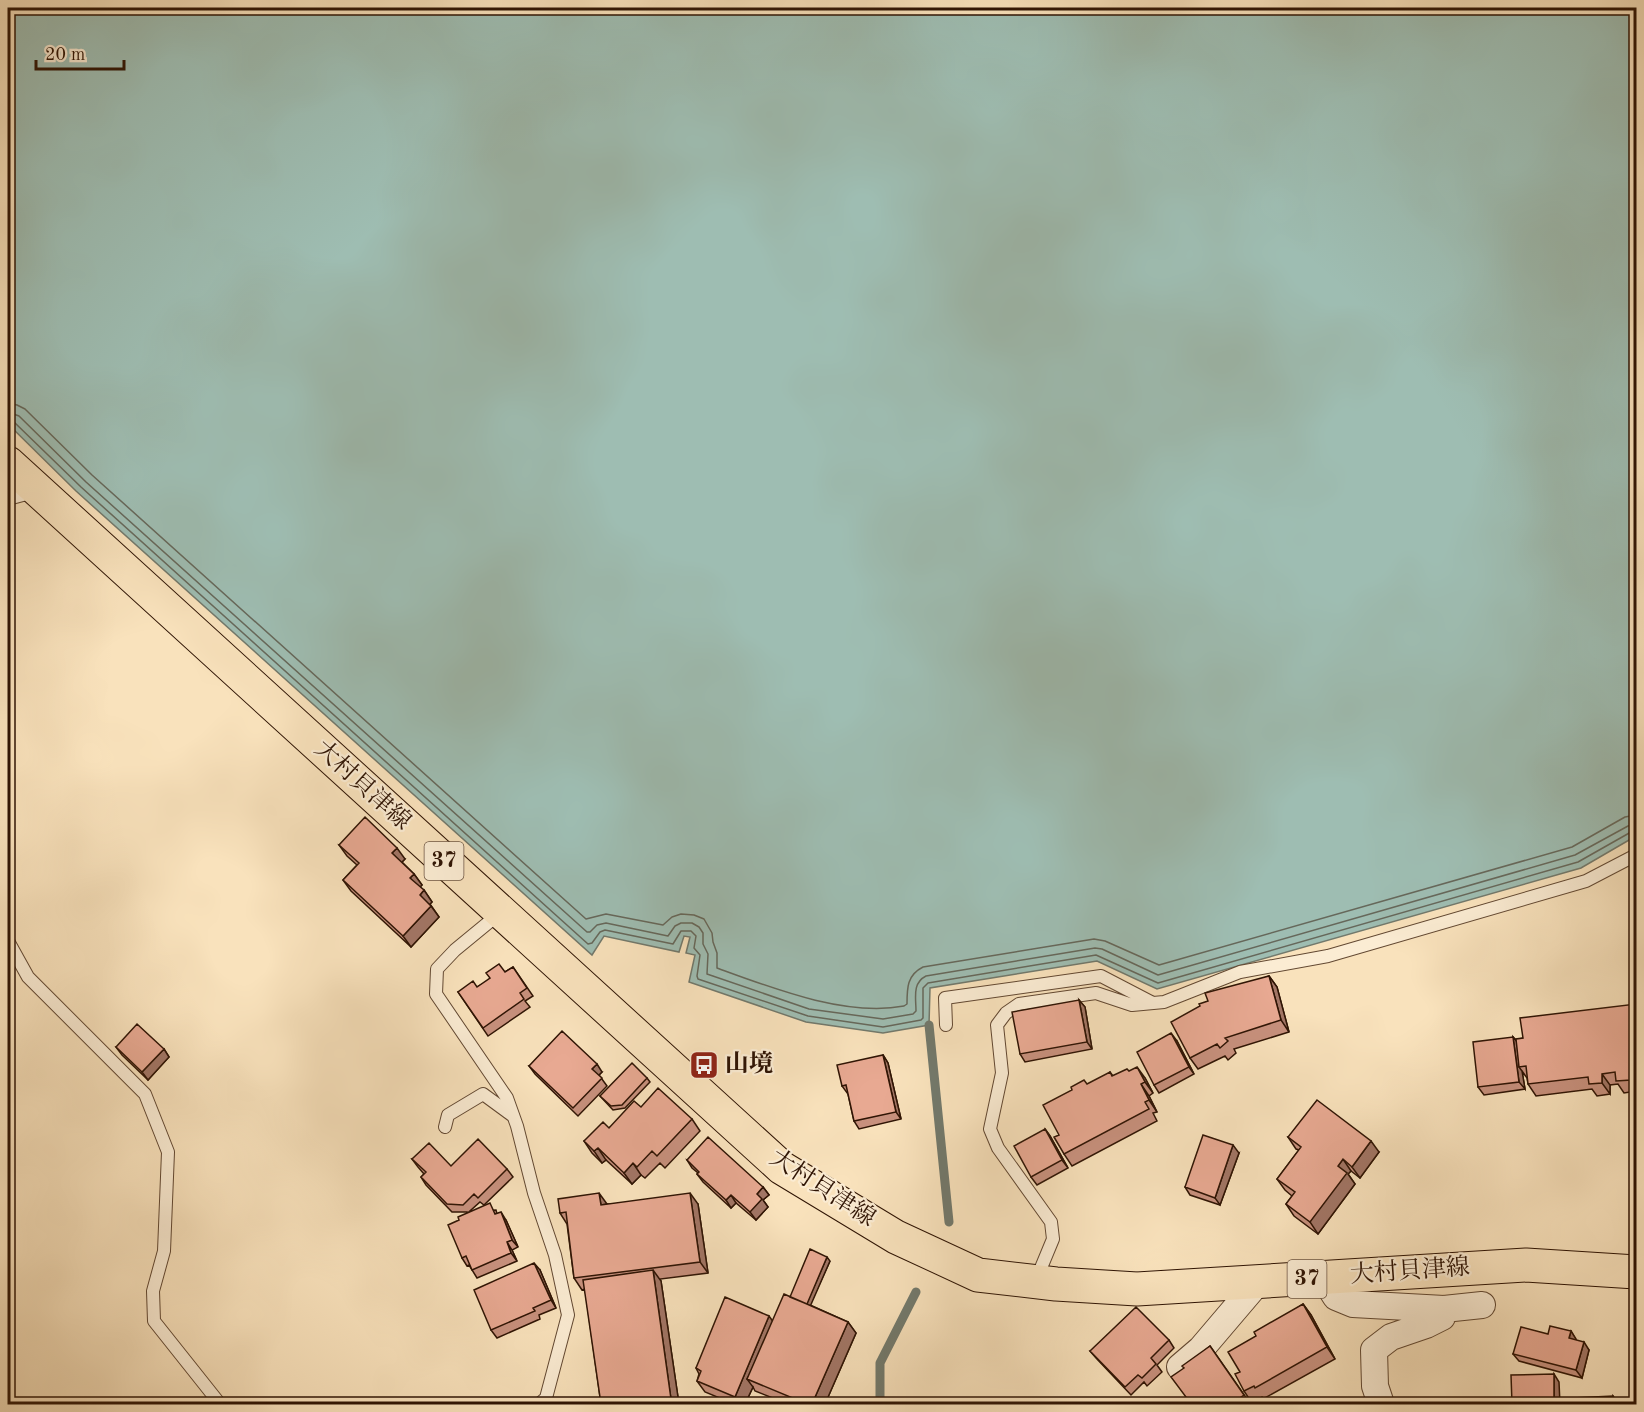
<svg xmlns="http://www.w3.org/2000/svg" width="1644" height="1412" font-family="'Old Standard TT','Noto Serif JP',serif">
	<style>
		.water { fill: #9ebdb2; stroke: #72796c; stroke-width: 1.5 }
		.lines { fill: none; stroke-linecap: round; stroke-linejoin: round }
		.shore { stroke: #66685b; stroke-width: 1.5 }
		.stream { stroke: #72796c; stroke-width: 9 }
		.lane-casing { stroke: #624832; stroke-width: 14 }
		.street-casing { stroke: #624832; stroke-width: 28 }
		.primary-casing { stroke: #2f1404; stroke-width: 35 }
		.lane { stroke: #fbecd3; stroke-width: 12 }
		.street { stroke: #fbecd3; stroke-width: 26 }
		.primary { stroke: #f9e2bc; stroke-width: 33 }
		.wall { fill: #c8917e; stroke: #2f1404; stroke-width: 1.5 }
		.shaded-wall { fill: #a27666; stroke: #2f1404; stroke-width: 1.5 }
		.building { fill: #e8a992; stroke: #2f1404; stroke-width: 1.5 }
		.labels { text-anchor: middle; dominant-baseline: central; stroke-width: 4.5; stroke-linejoin: round; paint-order: stroke }
		.shield { fill: #fbecd3; stroke: #6c5542; stroke-width: 1.5 }
		.shield-label { font-size: 22px; font-weight: bold; fill: #2f1404 }
		.street-label { font-size: 24px; fill: #2f1404; stroke: #fbecd3 }
		.poi-label { font-size: 24px; font-weight: bold; fill: #2f1404; stroke: #fbecd3; text-anchor: start }
	</style>
	<rect width="100%" height="100%" fill="#f9e2bc"/>
	<filter id="stains"><feTurbulence type="fractalNoise" baseFrequency=".00333" numOctaves="4"/><feColorMatrix values="0 0 0 0 .2 0 0 0 0 .09 0 0 0 0 .02 0 0 0 .5 -.17"/></filter>
	<radialGradient id="worn" r=".72"><stop offset=".6" stop-color="#630" stop-opacity="0"/><stop offset="1" stop-color="#630" stop-opacity=".3"/></radialGradient>
	<path class="water" d="M8 8H1636V836L1581 868 1157 989 1097 961 930 988 929 1025 883 1033 806 1022 689 982 695 955 686 953 690 937 684 936 679 952 604 936 592 955 76 491 8 424Z"/>
	<g class="lines">
		<path class="shore" d="M8 403 17 405 25 409 92 475 586 919 606 914 663 925 672 917 681 914 694 915 704 919 712 933 713 942 717 953V968C772 988 845 1017 904 1006L907 1004C907 988 907 975 923 967L1094 939 1105 941 1159 965 1572 847 1625 817 1636 815
			M8 412 19 416 86 482 587 932H590L597 925 606 923 668 936 675 926 681 923H692L699 927 703 933V944L708 954 707 974 809 1009 883 1019 913 1014 916 1011C916 998 912 983 926 976L1095 948 1102 949 1158 975 1575 855 1628 826 1636 824
			M8 420 14 422 81 487 588 944 592 943 600 932 605 930 673 944 681 931H691L696 936 694 948 700 955 697 976 698 979 808 1016 883 1027 921 1020 923 1018V988L928 983 1096 955 1158 983 1578 862 1631 832H1636"/>
		<path class="stream" d="M929 1025 949 1222
			M880 1404V1363L916 1292"/>
		<g class="lane-casing">
			<path id="lane" d="M8 499 34 492
				M500 913 455 950 437 969 436 994 507 1098 517 1126 534 1193 555 1255 568 1315 546 1398 539 1404
				M8 941 28 977 145 1094 168 1152 164 1251 153 1291 154 1321 220 1404
				M946 1025 945 998 1101 976 1151 1002
				M445 1127 448 1115 483 1094 513 1116
				M1036 1280 1053 1239 1051 1222 998 1148 990 1129 1002 1073 997 1025 1006 1013 1019 1004 1096 993 1132 1005 1164 1002 1240 972 1328 956 1586 881 1636 855"/>
		</g>
		<g class="street-casing">
			<path id="street" d="M1324 1278 1336 1297 1353 1304 1444 1309 1442 1317 1426 1325 1391 1337 1374 1350 1375 1386 1381 1404
				M1444 1309 1482 1305
				M1180 1367 1201 1349 1258 1282"/>
		</g>
		<g class="primary-casing">
			<path id="primary" d="M8 463 782 1168 896 1237 978 1275 1056 1284 1137 1289 1526 1265 1636 1272"/>
		</g>
		<use href="#lane" class="lane"/>
		<use href="#street" class="street"/>
		<use href="#primary" class="primary"/>
	</g>
	<path class="wall" d="M339 845 405 859 402 862 414 874 422 885 420 887 424 890 432 902 430 904 439 917 411 947 351 891 343 880 357 865 347 856Z
		M513 967 533 996 525 1001 530 1007 488 1036 458 992 477 987 505 972Z
		M1269 976 1277 987 1289 1032 1234 1049 1236 1053 1228 1060 1225 1056 1198 1069 1190 1058 1200 1006 1208 1001Z
		M1079 1000 1085 1007 1092 1049 1025 1062 1020 1054Z
		M1636 1004V1091L1624 1093 1618 1084 1610 1085V1094L1597 1096 1592 1089 1536 1096 1528 1084 1527 1078 1522 1071 1525 1089 1484 1095 1478 1087 1513 1037 1516 1040 1523 1038Z
		M1177 1041 1194 1074 1159 1093 1154 1085Z
		M116 1047 164 1049 169 1057 148 1080 122 1055Z
		M883 1055 888 1063 901 1119 859 1129 854 1121 848 1094 842 1086Z
		M529 1066 602 1072 599 1075 607 1086 578 1116 535 1074Z
		M1129 1071 1145 1078 1153 1093 1149 1096 1157 1112 1153 1113 1157 1121 1072 1166 1064 1154 1059 1135 1110 1072 1113 1076Z
		M647 1078 650 1082 625 1108 613 1110 600 1096Z
		M641 1107 692 1119 700 1131 665 1168 660 1163 645 1178 641 1175 632 1184 606 1160 602 1163 592 1153 584 1141 609 1128Z
		M1045 1129 1050 1136 1068 1168 1037 1185 1031 1177Z
		M1288 1137 1379 1152 1360 1178 1351 1171 1348 1174 1355 1184 1318 1234 1294 1216 1286 1204 1292 1196 1285 1190 1277 1179 1299 1150 1296 1149Z
		M1239 1153 1220 1205 1190 1195 1185 1187Z
		M412 1159 451 1166 507 1169 513 1177 484 1205 480 1202 470 1211 496 1210 497 1214 506 1220 518 1247 512 1250 517 1261 477 1278 469 1265 467 1266 462 1258 467 1212H452L426 1185 421 1177 424 1174 418 1167Z
		M687 1160 763 1187 769 1195 763 1200 768 1207 756 1220 736 1203 731 1208 703 1182 697 1174 698 1173 692 1168Z
		M607 1204H698L708 1273 660 1279 661 1281 679 1404H601L585 1289 582 1290 574 1278 567 1224 560 1213Z
		M830 1261 810 1305 848 1322 856 1333 825 1404H788L755 1391 753 1387 745 1404H734L705 1392 697 1381 699 1374 696 1368 773 1321 790 1297Z
		M540 1270 556 1308 539 1315 540 1319 497 1338 491 1330Z
		M1303 1304 1311 1315 1335 1359 1263 1399 1262 1397 1252 1403 1244 1391 1240 1372 1256 1336Z
		M1571 1331 1576 1340 1589 1350 1582 1378 1519 1361 1513 1354 1548 1334Z
		M1169 1340 1174 1348 1157 1365 1162 1372 1147 1386 1144 1382 1131 1395 1096 1358 1090 1351Z
		M1210 1346 1250 1403 1247 1404H1177L1186 1397 1184 1368Z"/>
	<path class="shaded-wall" d="M397 848 405 859 400 864 392 853Z
		M414 874 422 885 418 889 410 878Z
		M424 890 432 902 428 906 420 895Z
		M431 906 439 917 411 947 403 936Z
		M1269 976 1277 987 1289 1032 1281 1020Z
		M1079 1000 1085 1007 1092 1049 1087 1042Z
		M1171 1033 1177 1041 1194 1074 1189 1067Z
		M1513 1037 1519 1044V1067L1522 1071 1525 1089 1519 1082Z
		M164 1049 169 1057 148 1080 142 1072Z
		M883 1055 888 1063 901 1119 896 1112Z
		M597 1064 602 1072 597 1077 592 1069Z
		M1137 1067 1145 1078 1153 1093 1145 1082Z
		M1630 1071 1636 1080V1088L1631 1080Z
		M1602 1074 1610 1085V1094L1602 1083Z
		M1141 1084 1149 1096 1157 1112 1149 1100Z
		M1045 1129 1050 1136 1068 1168 1062 1160Z
		M1371 1141 1379 1152 1360 1178 1352 1167Z
		M1233 1145 1239 1153 1220 1205 1215 1198Z
		M598 1148 606 1160 602 1163 594 1151Z
		M1343 1159 1351 1171 1348 1174 1355 1184 1318 1234 1310 1222 1338 1166Z
		M633 1163 641 1175 632 1184 624 1173Z
		M763 1187 769 1195 763 1200 768 1207 756 1220 750 1212 757 1194Z
		M599 1193 607 1204 601 1205Z
		M690 1193 698 1204 708 1273 700 1262Z
		M731 1195 736 1203 731 1208 726 1200Z
		M501 1212 506 1220 518 1247 512 1240Z
		M507 1242 512 1250 517 1261 511 1253Z
		M827 1257 830 1261 809 1309 806 1305Z
		M534 1263 540 1270 556 1308 551 1300Z
		M653 1270 661 1281 679 1404H675L671 1399Z
		M1303 1304 1311 1315 1335 1359 1327 1347Z
		M769 1316 777 1327 747 1379 753 1387 745 1404H741L735 1397Z
		M848 1322 856 1333 825 1404H812Z
		M1571 1331 1576 1339 1575 1346 1569 1338Z
		M1584 1342 1589 1350 1582 1378 1576 1370Z
		M1554 1374 1559 1382 1560 1404H1554Z
		M1613 1396 1619 1404H1613Z"/>
	<path class="building" d="M365 817 397 848 392 853 414 874 410 878 424 890 420 895 431 906 403 936 343 880 359 863 339 845Z
		M499 964 505 972 513 967 527 988 520 993 524 999 483 1028 458 992 473 981 477 987 490 978 486 973Z
		M1269 976 1281 1020 1225 1038 1228 1041 1220 1048 1217 1044 1190 1058 1171 1022 1200 1006 1199 1004 1208 1001 1205 993Z
		M1079 1000 1087 1042 1020 1054 1012 1012Z
		M1636 1004V1070L1630 1071 1631 1080 1616 1081 1615 1072 1602 1074V1083L1589 1084 1588 1077 1528 1084 1526 1066 1519 1067 1516 1039 1523 1038 1520 1018Z
		M137 1024 164 1049 142 1072 116 1047Z
		M562 1031 597 1064 592 1069 602 1078 573 1108 529 1066Z
		M1171 1033 1189 1067 1154 1085 1137 1052Z
		M1513 1037 1519 1082 1478 1087 1473 1042Z
		M883 1055 896 1112 854 1121 846 1085 842 1086 837 1065Z
		M632 1063 647 1078 622 1105 611 1106 600 1096Z
		M1137 1067 1145 1082 1141 1084 1149 1100 1145 1102 1149 1109 1064 1154 1054 1137 1059 1135 1043 1105 1072 1090 1071 1087 1084 1080 1087 1084 1110 1072 1112 1076 1127 1069 1129 1071Z
		M658 1088 692 1119 657 1156 652 1151 637 1167 633 1163 624 1173 598 1148 594 1151 584 1141 603 1122 609 1128 634 1101 641 1107Z
		M1317 1100 1371 1141 1352 1167 1343 1159 1338 1166 1347 1173 1310 1222 1286 1204 1295 1192 1277 1179 1301 1147 1288 1137Z
		M1045 1129 1062 1160 1031 1177 1014 1146Z
		M1203 1135 1233 1145 1215 1198 1185 1187Z
		M708 1137 763 1187 757 1194 762 1199 750 1212 731 1195 726 1200 697 1174 699 1172 687 1160Z
		M478 1139 507 1169 478 1198 474 1194 463 1205 447 1204 421 1177 426 1172 412 1159 429 1143 451 1166Z
		M599 1193 601 1205 690 1193 700 1262 574 1278 566 1212 560 1213 558 1199Z
		M490 1203 495 1214 501 1212 512 1240 507 1242 511 1253 472 1270 466 1256 462 1258 448 1225 459 1220 458 1217Z
		M810 1249 827 1257 807 1304 790 1297Z
		M534 1263 551 1300 533 1308 535 1311 491 1330 474 1290Z
		M653 1270 671 1399 631 1404H601L583 1280Z
		M784 1294 848 1322 812 1404H807L747 1379Z
		M725 1297 769 1316 735 1397 697 1381 701 1371 696 1368Z
		M1303 1304 1327 1347 1255 1388 1254 1386 1244 1391 1235 1374 1240 1372 1228 1352 1256 1336 1254 1332Z
		M1136 1307 1169 1340 1151 1358 1156 1364 1142 1378 1138 1375 1125 1387 1090 1351Z
		M1550 1326 1571 1331 1569 1338 1584 1342 1576 1370 1513 1354 1521 1327 1548 1334Z
		M1210 1346 1244 1395 1231 1404H1177L1176 1403 1186 1397 1171 1377 1184 1368 1182 1366Z
		M1554 1374V1404H1512L1511 1375Z
		M1613 1396V1404H1573V1398Z"/>
	<defs>
		<g id="bus-square" transform="scale(1.5)"><rect x="-9" y="-9" width="18" height="18" rx="4" fill="#8f2418" stroke="#fbecd3"/><path d="M-5-6H5V4H4V6H2V4H-2V6H-4V4H-5ZM-3.5-4V0h7V-4ZM-3.5 1.2v1.5H-2V1.2ZM2 1.2v1.5H3.5V1.2Z" fill="#fff"/></g>
	</defs>
	<g fill-rule="evenodd">
		<use href="#bus-square" x="704" y="1065"/>
	</g>
	<g class="labels">
		<g class="shield">
			<rect x="424.5" y="842" width="39" height="38" rx="4.5"/>
			<rect x="1287.5" y="1260" width="39" height="38" rx="4.5"/>
		</g>
		<g class="shield-label">
			<text x="444" y="861">37</text>
			<text x="1307" y="1279">37</text>
		</g>
		<g class="street-label">
			<text transform="translate(362 786) rotate(42)">大村貝津線</text>
			<text transform="translate(822 1189) rotate(33)">大村貝津線</text>
			<text transform="translate(1410 1272) rotate(-4)">大村貝津線</text>
		</g>
		<g class="poi-label">
			<text x="725" y="1065">山境</text>
		</g>
	</g>
	<rect width="1644" height="1412" fill="none" stroke="#f9e2bc" stroke-width="30"/>
	<rect x="9" y="9" width="1626" height="1394" fill="none" stroke="#2f1404" stroke-width="3"/>
	<rect x="15" y="15" width="1614" height="1382" fill="none" stroke="#2f1404" stroke-width="1.5"/>
	<path d="M36 60v9h88v-9" fill="none" stroke="#2f1404" stroke-width="3"/>
	<text x="45" y="60" font-size="18" fill="#2f1404" stroke="#fbecd3" stroke-width="4.5" paint-order="stroke">20 m</text>
	<rect width="100%" height="100%" filter="url(#stains)"/>
	<rect width="100%" height="100%" fill="url(#worn)"/>
</svg>
